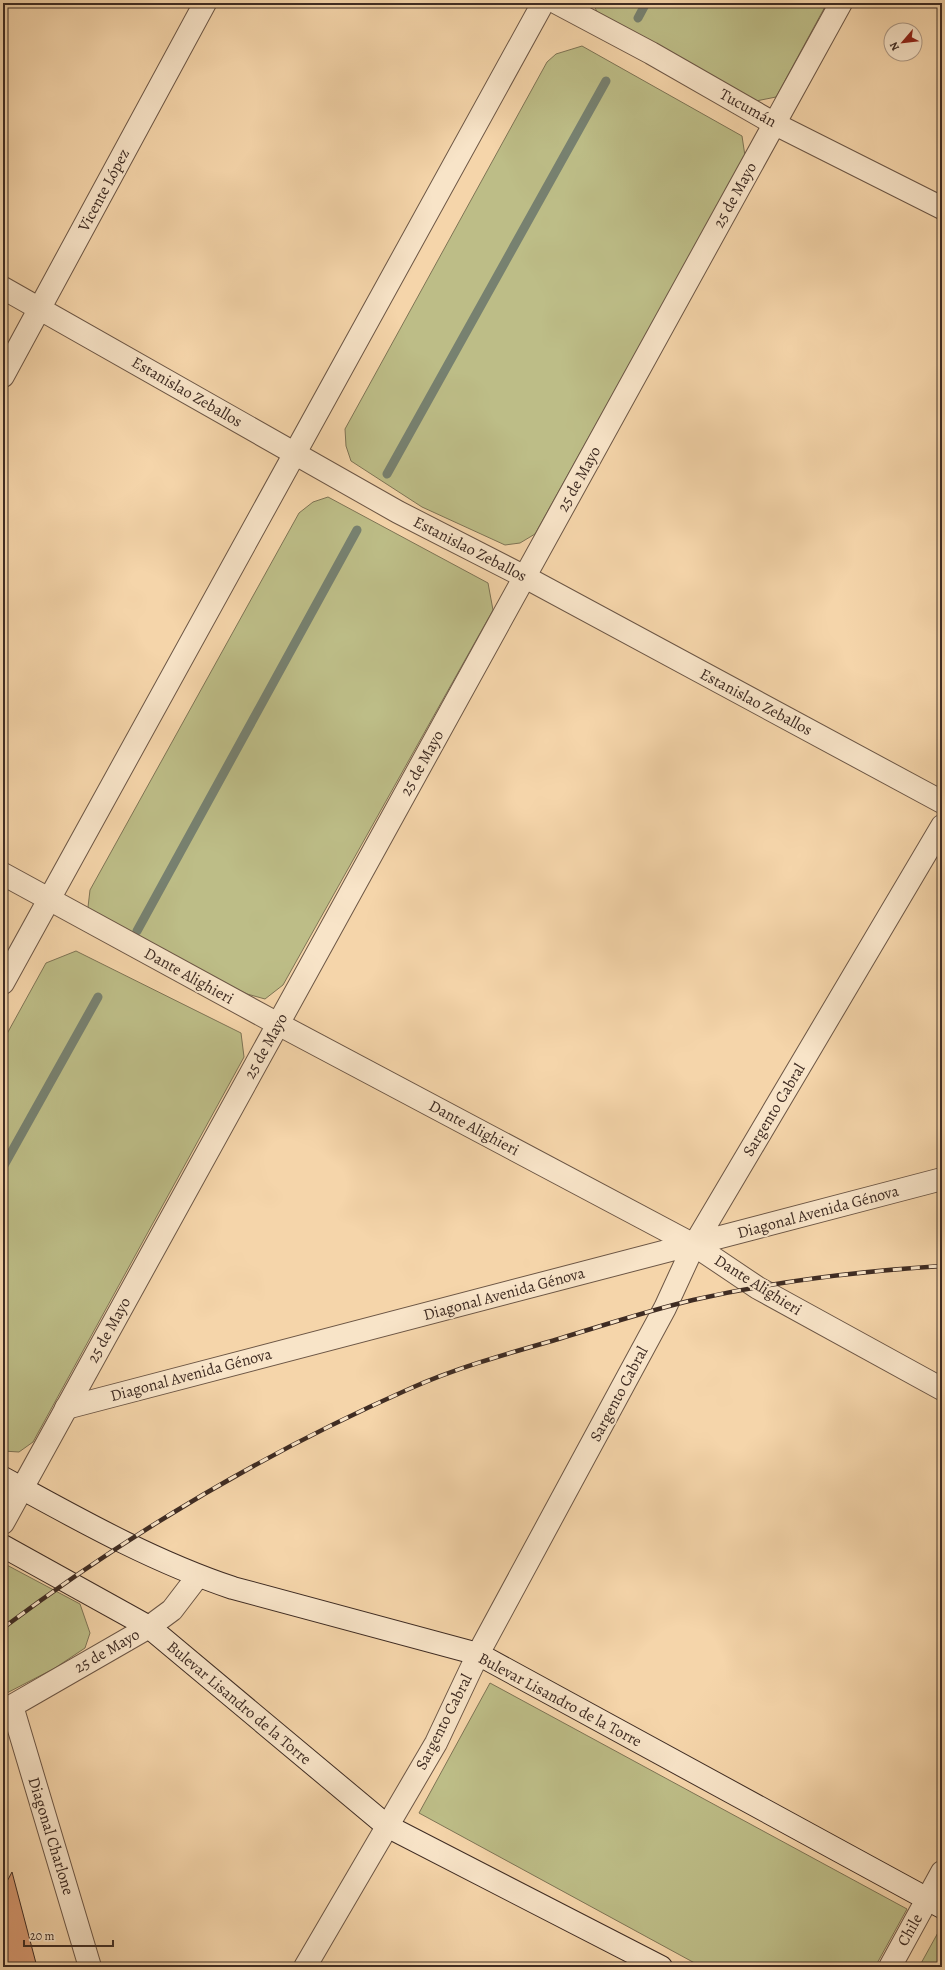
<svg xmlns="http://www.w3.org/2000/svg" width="945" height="1970" font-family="Alegreya,serif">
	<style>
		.green { fill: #bdbd87; stroke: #7e7455 }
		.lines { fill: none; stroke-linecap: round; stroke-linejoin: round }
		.stream { stroke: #778170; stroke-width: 9 }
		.building { fill: #d69971; stroke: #3f2c23 }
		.minor-casing { stroke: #6c5645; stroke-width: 24 }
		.tertiary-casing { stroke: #6c5645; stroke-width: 24 }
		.secondary-casing { stroke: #3f2c23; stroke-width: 24 }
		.minor { stroke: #f8e4c8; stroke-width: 22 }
		.tertiary { stroke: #f8e4c8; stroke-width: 22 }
		.secondary { stroke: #f8e4c8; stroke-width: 22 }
		.rail-casing { stroke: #3f2c23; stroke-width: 4.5 }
		.rail { stroke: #f8e4c8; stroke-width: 3; stroke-dasharray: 9; stroke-linecap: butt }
		.labels { text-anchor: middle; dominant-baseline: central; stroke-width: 4; stroke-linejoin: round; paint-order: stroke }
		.street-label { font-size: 16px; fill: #3f2c23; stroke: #f8e4c8 }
	</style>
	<rect width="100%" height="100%" fill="#f5d5aa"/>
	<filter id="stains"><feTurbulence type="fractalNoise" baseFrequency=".005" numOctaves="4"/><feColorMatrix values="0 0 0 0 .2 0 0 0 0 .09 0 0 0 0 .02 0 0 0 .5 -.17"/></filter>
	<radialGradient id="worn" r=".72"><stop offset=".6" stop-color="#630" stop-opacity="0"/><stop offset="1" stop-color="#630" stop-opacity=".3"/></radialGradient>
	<path class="green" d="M593 3H827L776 97 751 102 597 12Z
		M582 46 742 136 745 156 535 534 520 543 505 545 422 507 351 461 346 446 345 429 547 62 556 54Z
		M328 497 488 583 493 610 283 985 265 999 247 994 94 921 88 907 90 890 299 513 313 502Z
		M76 951 241 1033 244 1057 33 1442 19 1452 3 1451V1041L46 963Z
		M3 1563 80 1604 90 1633 85 1648 55 1668 3 1695Z
		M490 1683 907 1909 875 1967H702L419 1813Z
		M940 1929 942 1930V1967H919Z"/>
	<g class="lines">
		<path class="stream" d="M638 18 646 3
			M387 474 606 81
			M137 931 357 530
			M3 1167 98 997"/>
	</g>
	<path class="building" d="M12 1872 37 1967H3V1889Z"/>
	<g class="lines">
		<g class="minor-casing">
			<path id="minor" d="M557 3 651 53 775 124 942 208
				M3 288 398 512 525 577 942 802
				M3 376 205 3
				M3 874 278 1024 694 1245 758 1288 942 1389
				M66 1408 942 1179
				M12 1706 90 1967
				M3 1711 149 1627 172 1610 198 1576
				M305 1967 436 1743 478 1654 665 1308 694 1245 942 826
				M890 1967 942 1872"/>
		</g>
		<g class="tertiary-casing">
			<path id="tertiary" d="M3 983 543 3
				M3 1523 841 3"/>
		</g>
		<g class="secondary-casing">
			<path id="secondary" d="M3 1478C78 1519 152 1561 233 1588L478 1654 942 1907
				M3 1546 149 1627 387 1826 661 1967"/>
		</g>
		<use href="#minor" class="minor"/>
		<use href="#tertiary" class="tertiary"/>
		<use href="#secondary" class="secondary"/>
		<g class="rail-casing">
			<path id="rail" d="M3 1628C130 1533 264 1453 409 1389 456 1368 506 1354 555 1340 601 1326 647 1311 693 1300 772 1282 861 1271 942 1266"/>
		</g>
		<use href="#rail" class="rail"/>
	</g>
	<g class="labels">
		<g class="street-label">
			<text transform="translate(748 108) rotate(29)">Tucumán</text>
			<text transform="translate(104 190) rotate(-62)">Vicente López</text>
			<text transform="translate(735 195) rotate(-61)">25 de Mayo</text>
			<text transform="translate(187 392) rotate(30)">Estanislao Zeballos</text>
			<text transform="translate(579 479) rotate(-61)">25 de Mayo</text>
			<text transform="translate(470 549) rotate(27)">Estanislao Zeballos</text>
			<text transform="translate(756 702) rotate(28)">Estanislao Zeballos</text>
			<text transform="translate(422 763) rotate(-61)">25 de Mayo</text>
			<text transform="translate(189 976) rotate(29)">Dante Alighieri</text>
			<text transform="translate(266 1046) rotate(-61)">25 de Mayo</text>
			<text transform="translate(774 1110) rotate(-59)">Sargento Cabral</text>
			<text transform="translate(474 1128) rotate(28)">Dante Alighieri</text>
			<text transform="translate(818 1212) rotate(-15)">Diagonal Avenida Génova</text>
			<text transform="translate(758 1285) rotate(32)">Dante Alighieri</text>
			<text transform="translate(504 1294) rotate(-15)">Diagonal Avenida Génova</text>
			<text transform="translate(109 1330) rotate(-61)">25 de Mayo</text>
			<text transform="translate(191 1375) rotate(-15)">Diagonal Avenida Génova</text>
			<text transform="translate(619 1394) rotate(-62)">Sargento Cabral</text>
			<text transform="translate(107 1651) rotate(-30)">25 de Mayo</text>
			<text transform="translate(560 1700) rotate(28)">Bulevar Lisandro de la Torre</text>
			<text transform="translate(239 1703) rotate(40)">Bulevar Lisandro de la Torre</text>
			<text transform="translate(444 1722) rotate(-63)">Sargento Cabral</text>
			<text transform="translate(51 1836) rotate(73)">Diagonal Charlone</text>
			<text transform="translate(910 1930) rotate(-61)">Chile</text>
		</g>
	</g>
	<rect width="945" height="1970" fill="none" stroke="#f5d5aa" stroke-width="16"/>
	<rect x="4" y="4" width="937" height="1962" fill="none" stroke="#3f2c23" stroke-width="2"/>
	<rect x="8" y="8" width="929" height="1954" fill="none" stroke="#3f2c23"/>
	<g transform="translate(903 42) rotate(242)"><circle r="19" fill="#f8e4c8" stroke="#ae9a86"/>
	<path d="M0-3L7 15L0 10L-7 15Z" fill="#8f2418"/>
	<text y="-6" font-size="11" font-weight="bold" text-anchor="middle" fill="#3f2c23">N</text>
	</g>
	<path d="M24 1940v6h89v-6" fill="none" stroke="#3f2c23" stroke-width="2"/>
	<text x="30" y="1940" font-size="12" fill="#3f2c23" stroke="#f8e4c8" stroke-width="3" paint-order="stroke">20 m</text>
	<rect width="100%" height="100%" filter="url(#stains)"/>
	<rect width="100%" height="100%" fill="url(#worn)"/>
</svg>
